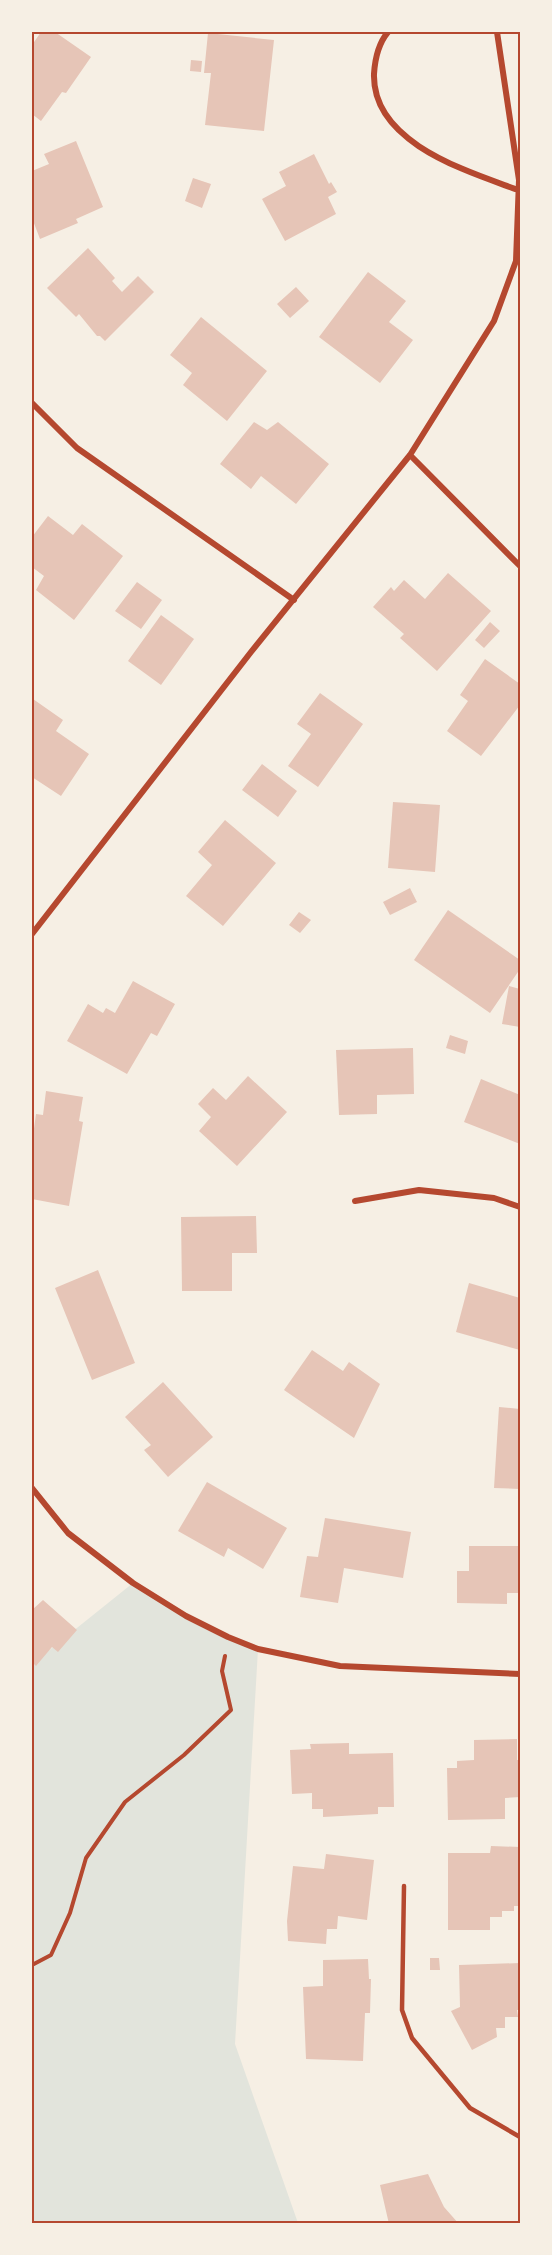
<svg xmlns="http://www.w3.org/2000/svg" width="552" height="2255" font-family="'Zilla Slab',serif">
	<style>
		.green { fill: #e2e4dc }
		.building { fill: #e6c5b7 }
		.lines { fill: none; stroke-linecap: round; stroke-linejoin: round }
		.path { stroke: #b5482f; stroke-width: 4 }
		.service { stroke: #b5482f; stroke-width: 4.5 }
		.minor { stroke: #b5482f; stroke-width: 6 }
		.neatline { fill: none; stroke: #b5482f; stroke-width: 2 }
	</style>
	<rect width="100%" height="100%" fill="#f6efe4"/>
	<path class="green" d="M133 1583 186 1616 258 1649 235 2044 298 2223 32 2224V1664Z"/>
	<path class="building" d="M41 32H55L91 57 66 93 62 92 41 121 32 114V45Z
		M208 33 274 40 264 131 205 125 211 73H204Z
		M191 60 202 61 201 72 190 71Z
		M76 141 103 207 76 219 78 223 40 239 32 218V171L49 164 44 154Z
		M314 154 329 184 331 182 337 192 328 197 336 214 285 241 262 199 286 186 279 172Z
		M193 178 211 184 202 208 185 201Z
		M88 248 115 278 112 281 122 292 138 276 154 292 105 341 100 336H97L79 314 76 317 47 288Z
		M368 272 406 301 389 322 413 340 380 383 319 337Z
		M296 287 309 301 290 318 277 304Z
		M201 317 267 371 227 421 183 385 192 373 170 355Z
		M254 422 267 430 278 422 329 464 296 504 261 476 251 489 220 464Z
		M48 516 73 535 82 524 123 556 74 620 36 590 44 576 32 567V537Z
		M448 573 491 611 437 671 400 638 404 634 373 607 391 587 394 591 404 580 425 599Z
		M137 582 162 600 141 629 115 611Z
		M161 615 194 639 161 685 128 661Z
		M490 622 500 631 484 648 475 640Z
		M485 659 520 684V705L481 756 447 731 468 701 460 695Z
		M320 693 363 724 318 787 288 766 311 734 297 724Z
		M33 699 63 720 56 731 89 754 61 796 32 777Z
		M262 764 297 791 278 817 242 790Z
		M393 802 440 805 435 872 388 868Z
		M225 820 276 863 223 926 186 896 212 865 198 852Z
		M410 888 417 902 390 915 383 902Z
		M448 910 520 960V969L490 1013 414 960Z
		M299 912 311 920 300 933 289 925Z
		M133 981 175 1004 157 1036 151 1033 127 1074 67 1041 88 1004 103 1013 106 1008 115 1013Z
		M509 986 520 989V1027L502 1024Z
		M450 1035 468 1041 465 1054 446 1048Z
		M413 1048 414 1094 377 1095V1114L339 1115 336 1050Z
		M248 1076 287 1112 237 1166 199 1131 211 1117 198 1104 213 1088 226 1100Z
		M481 1079 520 1095V1144L464 1122Z
		M46 1091 83 1097 79 1121 83 1122 69 1206 32 1199V1143L36 1114 43 1115Z
		M256 1216 257 1253H232V1291H182L181 1217Z
		M98 1270 135 1363 92 1380 55 1288Z
		M469 1283 520 1298V1350L456 1332Z
		M312 1350 343 1371 349 1362 380 1384 354 1438 284 1390Z
		M163 1382 213 1437 168 1477 144 1450 151 1445 125 1417Z
		M499 1407 520 1409V1489L494 1488Z
		M207 1482 287 1528 263 1569 228 1548 224 1557 178 1531Z
		M325 1518 411 1532 403 1578 344 1568 338 1603 300 1597 307 1556 318 1557Z
		M469 1546H520V1593H507V1604L457 1603V1571H469Z
		M43 1600 77 1630 58 1652 52 1647 36 1666 32 1662V1610Z
		M517 1739V1760H520V1797L505 1798V1819L448 1820 447 1768H457V1761L474 1760V1740Z
		M349 1743V1754L393 1753 394 1807H378V1814L323 1817V1809H312V1793L292 1794 290 1750 311 1749 310 1744Z
		M491 1846 520 1847V1906H514V1911H502V1917H490V1930H448V1853H490Z
		M326 1854 374 1860 367 1920 338 1916 337 1929H327L326 1944 288 1941 287 1921 293 1866 324 1869Z
		M430 1958H439L440 1970H430Z
		M368 1959 369 1979H371L370 2013H365L363 2061 306 2059 303 1987 323 1986V1960Z
		M520 1963V2010H517L518 2017H505V2028H496L497 2037 472 2050 451 2011 460 2007 459 1965Z
		M428 2174 444 2207 459 2224H389L380 2185Z"/>
	<g class="lines">
		<path class="path" d="M32 1965 51 1955 70 1913 86 1858 125 1802 184 1755 231 1710 222 1671 225 1656"/>
		<path class="service" d="M404 1886 402 2010 412 2038 470 2108 520 2137"/>
		<path class="minor" d="M388 32C378 44 375 58 374 74 372 143 467 171 518 190
			M32 403 77 448 294 600
			M410 455 520 566
			M32 934 251 652 410 455 494 321 516 261 519 180 497 32
			M355 1201 419 1190 494 1198 520 1207
			M32 1488 68 1533 133 1583 186 1616 228 1637 258 1649 340 1666 520 1674"/>
	</g>
	<rect width="552" height="2255" fill="none" stroke="#f6efe4" stroke-width="66"/>
	<rect x="33" y="33" width="486" height="2189" class="neatline"/>
</svg>
